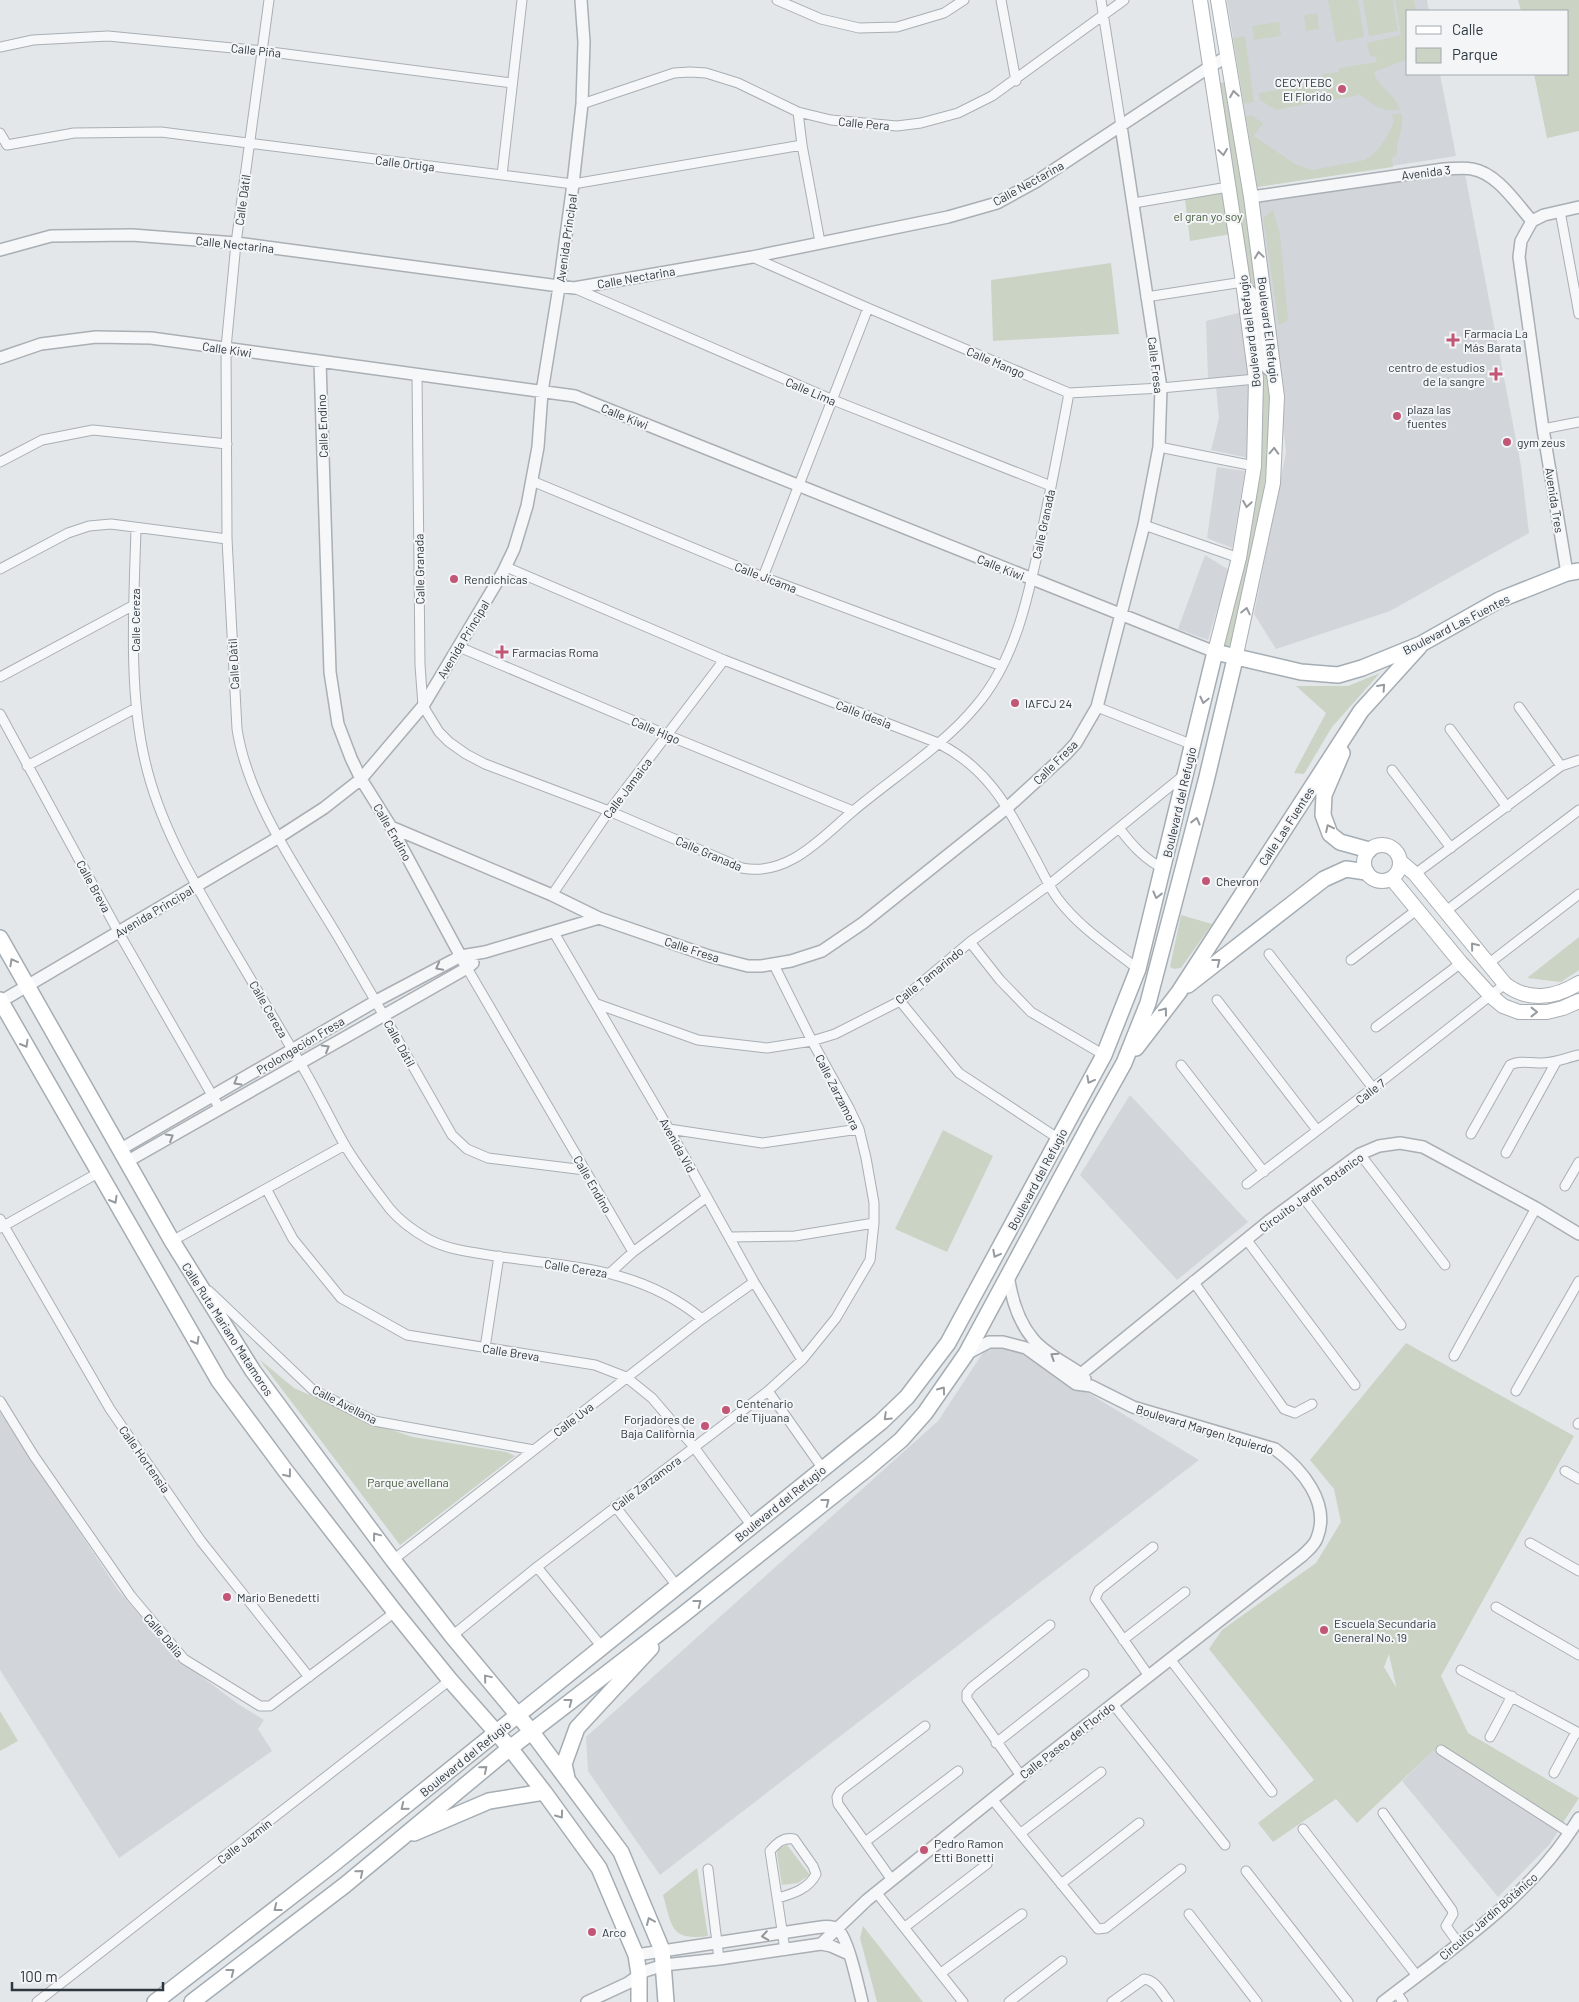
<svg xmlns="http://www.w3.org/2000/svg" width="1579" height="2002" font-family="Barlow,sans-serif">
	<style>
		.built { fill: #d2d6db }
		.green { fill: #cbd3c5; fill-rule: evenodd }
		.lines { fill: none; stroke-linecap: round; stroke-linejoin: round }
		.minor-casing { stroke: #a9afb4; stroke-width: 11 }
		.tertiary-casing { stroke: #a9afb4; stroke-width: 14 }
		.secondary-casing { stroke: #a9afb4; stroke-width: 16 }
		.primary-casing { stroke: #a4adb4; stroke-width: 18 }
		.minor { stroke: #f6f7f8; stroke-width: 9 }
		.tertiary { stroke: #f6f7f8; stroke-width: 11 }
		.secondary { stroke: #fff; stroke-width: 14 }
		.primary { stroke: #fff; stroke-width: 15 }
		.oneway { stroke: #969ba0 }
		.oneway2 { stroke: #92979c }
		.poi-dot { fill: #c15676; stroke: #f3f5f7; stroke-width: 2 }
		.labels { text-anchor: middle; dominant-baseline: central; stroke-width: 4; stroke-linejoin: round; paint-order: stroke }
		.street-label { font-size: 12px; fill: #2d3740; stroke: #f3f5f7 }
		.poi-label { font-size: 12px; fill: #2d3740; stroke: #f3f5f7; text-anchor: start }
		.park-label { font-size: 12px; fill: #465a3c; stroke: #f3f5f7 }
	</style>
	<rect width="100%" height="100%" fill="#e3e7ea"/>
	<path class="built" d="M1227 0H1427L1429 11H1408V74H1440L1456 156 1257 187Z
		M1464 169 1521 466 1529 533 1390 611 1276 649 1254 614 1286 452 1257 200Z
		M1242 312 1251 375 1208 379 1206 321Z
		M1251 382 1249 458 1211 450 1219 418 1216 387Z
		M1217 467 1245 471 1232 548 1207 538Z
		M1205 555 1229 570 1208 640 1178 629Z
		M1130 1095 1248 1222 1177 1280 1080 1175Z
		M994 1336 1199 1460 660 1875 588 1771 586 1737 938 1421Z
		M0 1412 118 1590 177 1658 238 1704 264 1720 258 1729 272 1751 119 1858 0 1670Z
		M1433 1751 1557 1830V1833L1550 1844 1498 1897 1402 1781Z"/>
	<path class="green" d="M1328 0H1358L1364 37 1336 42Z
		M1363 0H1393L1398 31 1369 36Z
		M1395 0H1414L1416 11H1408V59L1374 72C1378 88 1395 93 1400 109 1383 114 1373 104 1360 95L1327 101 1322 74 1339 72V68L1377 62 1375 56 1370 57 1367 43 1401 35Z
		M1518 0H1579V131L1547 138 1534 74H1568V11H1521Z
		M1317 13 1319 29 1306 31 1304 15Z
		M1279 22 1281 36 1254 40 1252 26Z
		M1245 36 1254 102 1244 104 1233 38Z
		M1229 82 1268 368C1269 396 1272 427 1268 456 1261 522 1245 587 1231 652H1223L1239 583 1261 442 1215 83Z
		M1319 83 1321 101 1276 110 1260 100 1259 93Z
		M1402 113C1404 128 1396 142 1397 155L1392 158 1393 167 1257 187 1246 116 1251 115 1263 123 1254 136 1295 164 1312 170 1365 160C1379 152 1389 135 1394 120L1391 115Z
		M1225 193 1231 234 1190 241 1185 199Z
		M1273 210 1280 235 1288 320 1279 325 1263 218Z
		M1111 263 1119 334 993 341 991 280Z
		M1380 673 1332 727 1304 774 1294 773 1326 713 1296 686H1348Z
		M1181 915 1212 924 1181 968 1174 969 1170 967Z
		M1579 937V970L1561 982 1527 978Z
		M943 1130 993 1156 947 1252 895 1229Z
		M1406 1343 1574 1436 1441 1676 1468 1733 1579 1798 1562 1824 1433 1751 1357 1823 1336 1799 1273 1842 1258 1823 1314 1780 1209 1649 1222 1630 1316 1563 1341 1522 1334 1489 1310 1460ZM1389 1654 1396 1686V1687L1384 1667Z
		M259 1359 294 1388 374 1424 413 1437 506 1452 515 1456 400 1545Z
		M0 1711 18 1741 0 1751Z
		M787 1845 810 1875 798 1883 782 1885 777 1854 778 1849Z
		M697 1868 708 1936C670 1941 672 1926 663 1895Z
		M863 1926 923 2002H877L860 1938Z"/>
	<g class="lines">
		<g class="minor-casing">
			<path id="minor" d="M269 0 236 243 226 348 227 539 237 729C248 801 300 873 337 935 376 1001 414 1068 452 1135L467 1149 488 1158 585 1170
				M777 0 821 19 859 28 897 27 944 13 964 0
				M1001 0 1016 81
				M1101 0 1121 126
				M0 47 33 40 108 36 263 51 512 83
				M582 104 674 73 690 72 706 73 738 83 798 112 831 120 897 126 921 123 958 113 992 96 1124 0
				M798 112 802 145 820 242
				M0 133 7 145 74 133 161 132 573 184 802 145
				M502 175 522 0
				M1134 203 1228 187
				M1560 211 1579 314
				M752 257 868 308 1069 393 1161 388 1256 379
				M574 288 833 400 1051 486
				M1146 297 1243 282
				M417 375 420 665 423 706 439 732 449 742 466 754 485 764 609 811 742 868C788 877 821 838 852 812 892 778 943 746 976 706 1018 657 1030 588 1043 527 1052 482 1061 437 1069 393
				M1543 429 1579 422
				M1159 447 1254 466
				M0 462 42 440 93 430 227 444
				M532 481 763 577 1002 666
				M1144 525 1239 558
				M136 528C134 602 128 689 145 761 159 823 192 879 224 934 249 976 274 1018 299 1061 315 1087 328 1115 343 1142 356 1165 374 1188 390 1209 401 1222 414 1231 428 1239 450 1251 478 1253 502 1257 575 1267 642 1269 702 1319
				M506 567 724 660 938 743C991 770 1009 810 1036 860 1043 873 1049 887 1058 899 1080 928 1110 947 1138 969
				M0 569 68 533 89 526 111 524 227 539
				M763 577 868 308
				M459 647 667 735 853 811
				M0 677 134 605
				M1097 707 1193 745
				M1519 707 1561 766
				M0 714 119 933 220 1109
				M1450 729 1507 807
				M27 766 136 708
				M1392 770 1451 848
				M1119 828C1132 845 1144 859 1164 869
				M1415 874 1561 766 1579 760
				M552 895 609 811 724 660
				M1446 911 1579 810
				M553 931 669 1129 754 1282 802 1360
				M970 942 1000 980 1031 1012 1104 1055
				M1269 954 1373 1088
				M1351 960 1418 909
				M1488 964 1579 894
				M467 968 633 1252
				M1217 1000 1317 1130
				M900 1001 959 1073 1059 1139
				M597 1004 698 1040 767 1048 812 1041 835 1034 900 1001 970 942 1050 884 1184 775
				M1376 1027 1461 963
				M1181 1065 1264 1172
				M669 1129 762 1143 859 1129
				M1471 1134 1510 1065C1520 1060 1528 1063 1538 1063 1553 1064 1565 1058 1579 1055
				M1506 1153 1556 1062
				M1360 1154 1445 1265
				M1247 1184 1373 1088 1505 984
				M1565 1186 1579 1162
				M267 1190 293 1239 341 1298 407 1335 595 1365 626 1377 652 1398 694 1447 751 1525
				M1302 1196 1401 1325
				M0 1219 110 1409 201 1541 309 1677
				M0 1228 98 1173
				M729 1237 795 1236 874 1223
				M1246 1239 1355 1385
				M172 1241 345 1145
				M610 1273 633 1252 707 1197
				M1193 1281 1284 1409 1295 1413 1312 1404
				M209 1291 313 1390 374 1421 534 1450
				M485 1348 499 1256
				M1454 1356 1536 1208
				M768 1391 823 1469
				M1516 1391 1579 1281
				M0 1401 34 1456 131 1596 184 1659 260 1706H270L395 1612
				M1578 1424 1579 1423
				M1565 1471 1579 1479
				M615 1506 677 1586
				M1530 1543 1579 1571
				M393 1560 702 1319 754 1282
				M537 1567 602 1647
				M1496 1607 1579 1655
				M452 1636 537 1567 768 1391 802 1360 836 1318 870 1260 874 1223V1203L866 1158 859 1129 849 1108 812 1041 774 965
				M1123 1640 1185 1592
				M1170 1659 1272 1792
				M1461 1670 1579 1733
				M1149 1676 1095 1599 1099 1590 1153 1547
				M1113 1704 1225 1845
				M1490 1737 1512 1696
				M996 1743 1084 1674
				M1441 1750 1570 1833
				M1554 1773 1576 1732
				M1021 1776 967 1699V1693L972 1687 1050 1625
				M992 1799 1098 1929 1106 1928 1181 1869
				M1383 1813 1452 1910 1453 1914 1446 1926 1459 1944
				M1303 1829 1417 1976
				M1021 1833 1101 1772
				M865 1842 958 1771
				M708 1869 719 1959
				M1246 1871 1348 2002
				M892 1880 838 1804 837 1797 840 1791 925 1726
				M1061 1884 1139 1823
				M876 1892 963 2002
				M778 1898C792 1894 809 1889 816 1874L813 1866 794 1839C783 1837 777 1843 770 1851L785 1950
				M1189 1914 1257 2002
				M905 1927 987 1864
				M941 1973 1022 1914
				M1396 1992 1403 2002
				M37 2002 450 1680
				M1009 2002 1062 1961
				M1112 2002 1144 1979C1156 1980 1162 1994 1169 2002"/>
		</g>
		<g class="tertiary-casing">
			<path id="tertiary" d="M1251 197 1444 169C1453 169 1463 167 1472 169 1497 173 1516 203 1532 221
				M1532 221 1521 241 1519 257 1543 429 1567 573
				M1532 221 1544 215 1579 207
				M0 250 51 236 132 235 236 243 574 288 752 257 948 217 997 203 1037 181 1211 66 1228 56
				M1244 288 1251 292 1263 363 1268 369H1274
				M0 358 41 344 96 337 151 338 575 396 1215 652
				M320 362 330 672 338 724 351 758 361 779 391 827 467 968
				M391 827 552 895 599 918 709 956 748 966H761L791 961 822 951 863 923 1008 807 1066 754 1076 743 1097 707 1144 525 1159 447 1161 388 1121 126
				M0 1002 279 837 324 808 361 779 423 706 503 572 514 549 527 506 538 447 542 392 559 287 573 184 582 104 584 42 581 0
				M121 1149 376 1001 461 956 485 952 599 918
				M128 1161 467 968 473 963
				M1008 1274C1011 1297 1018 1321 1033 1339 1045 1354 1066 1363 1081 1374L1085 1379
				M1076 1384 1081 1374 1269 1221 1360 1154 1379 1146 1400 1143 1423 1147 1536 1208 1579 1234
				M821 1944 867 1900 1021 1776 1302 1556C1307 1551 1315 1545 1317 1538 1331 1503 1302 1469 1275 1449L1133 1407 1091 1386 1076 1384 1026 1348 1003 1342H989L966 1354
				M636 1955 814 1928C821 1927 831 1925 837 1929 847 1934 859 1989 862 2002
				M587 2002 628 1983 645 1971 664 1965 719 1959 821 1944 831 1946 849 1954
				M1383 2002C1454 1947 1533 1895 1579 1818"/>
		</g>
		<g class="secondary-casing">
			<path id="secondary" d="M1200 0 1243 282 1256 379 1254 466 1239 558 1215 652
				M1218 0 1251 197 1277 397 1273 483 1235 659
				M1364 863a18 18 0 1 1 36 0a18 18 0 1 1-36 0Z
				M1401 862 1415 874 1505 984C1528 1002 1555 998 1579 983
				M1392 879 1461 963 1491 996 1503 1006 1519 1012H1547L1563 1008 1579 1001"/>
		</g>
		<g class="primary-casing">
			<path id="primary" d="M1342 753 1324 795 1323 815 1330 834 1340 842 1369 850
				M0 938 172 1241 253 1371 393 1560 452 1636 531 1731 621 1852 662 1950 666 2002
				M1188 985 1324 879 1346 869 1366 872
				M0 1000 219 1381 285 1470 395 1612 450 1680 510 1748 544 1792 599 1868 636 1955 639 1974V2002
				M1136 1048 1179 992 1361 711 1419 647
				M567 1778 564 1764 577 1728 651 1648
				M414 1833 489 1801 544 1792
				M155 2002 332 1865 881 1422 907 1397 948 1343 1104 1055 1138 969 1215 652 1301 672 1338 675 1362 668 1421 644 1499 600 1567 573 1579 571
				M192 2002 345 1885 510 1748 680 1617 868 1468 901 1440 925 1413 966 1354 1090 1124 1124 1063 1148 1003 1206 781 1235 659"/>
		</g>
		<use href="#minor" class="minor"/>
		<use href="#tertiary" class="tertiary"/>
		<use href="#secondary" class="secondary"/>
		<use href="#primary" class="primary"/>
	</g>
	<defs><path id="oneway-chevron" d="M-2-3.5L2.5 0L-2 3.5" fill="none" stroke-width="1.6" stroke-linecap="round" stroke-linejoin="round" transform="scale(1.25)"/></defs>
	<g class="oneway">
		<use href="#oneway-chevron" transform="translate(1234 94) rotate(-99)"/>
		<use href="#oneway-chevron" transform="translate(1223 152) rotate(82)"/>
		<use href="#oneway-chevron" transform="translate(1259 255) rotate(-98)"/>
		<use href="#oneway-chevron" transform="translate(1274 451) rotate(-88)"/>
		<use href="#oneway-chevron" transform="translate(1247 504) rotate(99)"/>
		<use href="#oneway-chevron" transform="translate(1246 611) rotate(-78)"/>
		<use href="#oneway-chevron" transform="translate(1382 687) rotate(-48)"/>
		<use href="#oneway-chevron" transform="translate(1204 700) rotate(103)"/>
		<use href="#oneway-chevron" transform="translate(1196 821) rotate(-76)"/>
		<use href="#oneway-chevron" transform="translate(1329 828) rotate(-116)"/>
		<use href="#oneway-chevron" transform="translate(1157 895) rotate(104)"/>
		<use href="#oneway-chevron" transform="translate(1474 946) rotate(-129)"/>
		<use href="#oneway-chevron" transform="translate(13 962) rotate(-119)"/>
		<use href="#oneway-chevron" transform="translate(1217 962) rotate(-38)"/>
		<use href="#oneway-chevron" transform="translate(1164 1011) rotate(-53)"/>
		<use href="#oneway-chevron" transform="translate(1534 1012)"/>
		<use href="#oneway-chevron" transform="translate(25 1044) rotate(60)"/>
		<use href="#oneway-chevron" transform="translate(1090 1080) rotate(118)"/>
		<use href="#oneway-chevron" transform="translate(114 1200) rotate(60)"/>
		<use href="#oneway-chevron" transform="translate(996 1254) rotate(118)"/>
		<use href="#oneway-chevron" transform="translate(196 1341) rotate(60)"/>
		<use href="#oneway-chevron" transform="translate(942 1390) rotate(-54)"/>
		<use href="#oneway-chevron" transform="translate(887 1417) rotate(136)"/>
		<use href="#oneway-chevron" transform="translate(288 1474) rotate(52)"/>
		<use href="#oneway-chevron" transform="translate(826 1502) rotate(-38)"/>
		<use href="#oneway-chevron" transform="translate(376 1536) rotate(-127)"/>
		<use href="#oneway-chevron" transform="translate(698 1603) rotate(-38)"/>
		<use href="#oneway-chevron" transform="translate(487 1678) rotate(-130)"/>
		<use href="#oneway-chevron" transform="translate(569 1702) rotate(-37)"/>
		<use href="#oneway-chevron" transform="translate(484 1769) rotate(-40)"/>
		<use href="#oneway-chevron" transform="translate(404 1807) rotate(141)"/>
		<use href="#oneway-chevron" transform="translate(560 1815) rotate(54)"/>
		<use href="#oneway-chevron" transform="translate(360 1873) rotate(-40)"/>
		<use href="#oneway-chevron" transform="translate(277 1908) rotate(142)"/>
		<use href="#oneway-chevron" transform="translate(650 1921) rotate(-113)"/>
		<use href="#oneway-chevron" transform="translate(231 1972) rotate(-38)"/>
	</g>
	<g class="oneway2">
		<use href="#oneway-chevron" transform="translate(439 967) rotate(152)"/>
		<use href="#oneway-chevron" transform="translate(326 1048) rotate(-30)"/>
		<use href="#oneway-chevron" transform="translate(237 1082) rotate(149)"/>
		<use href="#oneway-chevron" transform="translate(170 1137) rotate(-30)"/>
		<use href="#oneway-chevron" transform="translate(1054 1356) rotate(-147)"/>
		<use href="#oneway-chevron" transform="translate(765 1936) rotate(171)"/>
	</g>
	<g class="poi-dot">
		<circle cx="1342" cy="89" r="5"/>
		<path d="M1450.5 332.5h5v5h5v5h-5v5h-5v-5h-5v-5h5z"/>
		<path d="M1493.5 366.5h5v5h5v5h-5v5h-5v-5h-5v-5h5z"/>
		<circle cx="1397" cy="416" r="5"/>
		<circle cx="1507" cy="442" r="5"/>
		<circle cx="454" cy="579" r="5"/>
		<path d="M499.5 644.5h5v5h5v5h-5v5h-5v-5h-5v-5h5z"/>
		<circle cx="1015" cy="703" r="5"/>
		<circle cx="1206" cy="881" r="5"/>
		<circle cx="726" cy="1410" r="5"/>
		<circle cx="705" cy="1426" r="5"/>
		<circle cx="227" cy="1597" r="5"/>
		<circle cx="1324" cy="1630" r="5"/>
		<circle cx="924" cy="1850" r="5"/>
		<circle cx="592" cy="1932" r="5"/>
	</g>
	<g class="labels">
		<g class="street-label">
			<text transform="translate(256 50) rotate(6)">Calle Piña</text>
			<text transform="translate(864 123) rotate(5)">Calle Pera</text>
			<text transform="translate(405 163) rotate(7)">Calle Ortiga</text>
			<text transform="translate(1426 172) rotate(-7)">Avenida 3</text>
			<text transform="translate(1028 183) rotate(-29)">Calle Nectarina</text>
			<text transform="translate(242 200) rotate(-82)">Calle Dátil</text>
			<text transform="translate(566 238) rotate(-82)">Avenida Principal</text>
			<text transform="translate(235 244) rotate(6)">Calle Nectarina</text>
			<text transform="translate(636 277) rotate(-10)">Calle Nectarina</text>
			<text transform="translate(1269 330) rotate(83)">Boulevard El Refugio</text>
			<text transform="translate(1249 331) rotate(-97)">Boulevard del Refugio</text>
			<text transform="translate(227 349) rotate(8)">Calle Kiwi</text>
			<text transform="translate(996 362) rotate(23)">Calle Mango</text>
			<text transform="translate(1156 365) rotate(83)">Calle Fresa</text>
			<text transform="translate(811 391) rotate(23)">Calle Lima</text>
			<text transform="translate(625 416) rotate(22)">Calle Kiwi</text>
			<text transform="translate(322 426) rotate(-92)">Calle Endino</text>
			<text transform="translate(1555 500) rotate(81)">Avenida Tres</text>
			<text transform="translate(1043 524) rotate(-78)">Calle Granada</text>
			<text transform="translate(1001 567) rotate(22)">Calle Kiwi</text>
			<text transform="translate(419 569) rotate(-91)">Calle Granada</text>
			<text transform="translate(766 577) rotate(21)">Calle Jícama</text>
			<text transform="translate(135 620) rotate(-90)">Calle Cereza</text>
			<text transform="translate(1456 624) rotate(-27)">Boulevard Las Fuentes</text>
			<text transform="translate(463 639) rotate(-59)">Avenida Principal</text>
			<text transform="translate(233 664) rotate(-93)">Calle Dátil</text>
			<text transform="translate(864 714) rotate(21)">Calle Idesia</text>
			<text transform="translate(656 730) rotate(23)">Calle Higo</text>
			<text transform="translate(1055 762) rotate(-45)">Calle Fresa</text>
			<text transform="translate(627 788) rotate(-53)">Calle Jamaica</text>
			<text transform="translate(1179 802) rotate(-77)">Boulevard del Refugio</text>
			<text transform="translate(1286 826) rotate(-57)">Calle Las Fuentes</text>
			<text transform="translate(393 832) rotate(60)">Calle Endino</text>
			<text transform="translate(709 853) rotate(23)">Calle Granada</text>
			<text transform="translate(94 886) rotate(61)">Calle Breva</text>
			<text transform="translate(154 911) rotate(-31)">Avenida Principal</text>
			<text transform="translate(692 949) rotate(18)">Calle Fresa</text>
			<text transform="translate(929 975) rotate(-39)">Calle Tamarindo</text>
			<text transform="translate(269 1009) rotate(60)">Calle Cereza</text>
			<text transform="translate(400 1043) rotate(61)">Calle Dátil</text>
			<text transform="translate(300 1045) rotate(-31)">Prolongación Fresa</text>
			<text transform="translate(1370 1091) rotate(-37)">Calle 7</text>
			<text transform="translate(838 1092) rotate(63)">Calle Zarzamora</text>
			<text transform="translate(678 1145) rotate(61)">Avenida Vid</text>
			<text transform="translate(1037 1179) rotate(-62)">Boulevard del Refugio</text>
			<text transform="translate(593 1184) rotate(60)">Calle Endino</text>
			<text transform="translate(1311 1192) rotate(-36)">Circuito Jardín Botánico</text>
			<text transform="translate(576 1268) rotate(9)">Calle Cereza</text>
			<text transform="translate(228 1329) rotate(57)">Calle Ruta Mariano Matamoros</text>
			<text transform="translate(511 1352) rotate(9)">Calle Breva</text>
			<text transform="translate(345 1404) rotate(27)">Calle Avellana</text>
			<text transform="translate(573 1419) rotate(-38)">Calle Uva</text>
			<text transform="translate(1205 1429) rotate(17)">Boulevard Margen Izquierdo</text>
			<text transform="translate(145 1459) rotate(55)">Calle Hortensia</text>
			<text transform="translate(646 1483) rotate(-37)">Calle Zarzamora</text>
			<text transform="translate(780 1503) rotate(-39)">Boulevard del Refugio</text>
			<text transform="translate(164 1635) rotate(49)">Calle Dalia</text>
			<text transform="translate(1067 1740) rotate(-38)">Calle Paseo del Florido</text>
			<text transform="translate(465 1758) rotate(-39)">Boulevard del Refugio</text>
			<text transform="translate(244 1841) rotate(-38)">Calle Jazmín</text>
			<text transform="translate(1488 1916) rotate(-41)">Circuito Jardín Botánico</text>
		</g>
		<g class="poi-label">
			<text x="1332" y="82" text-anchor="end">CECYTEBC<tspan x="1332" dy="14">El Florido</tspan></text>
			<text x="1464" y="333">Farmacia La<tspan x="1464" dy="14">Más Barata</tspan></text>
			<text x="1485" y="367" text-anchor="end">centro de estudios<tspan x="1485" dy="14">de la sangre</tspan></text>
			<text x="1407" y="409">plaza las<tspan x="1407" dy="14">fuentes</tspan></text>
			<text x="1517" y="442">gym zeus</text>
			<text x="464" y="579">Rendichicas</text>
			<text x="512" y="652">Farmacias Roma</text>
			<text x="1025" y="703">IAFCJ 24</text>
			<text x="1216" y="881">Chevron</text>
			<text x="736" y="1403">Centenario<tspan x="736" dy="14">de Tijuana</tspan></text>
			<text x="695" y="1419" text-anchor="end">Forjadores de<tspan x="695" dy="14">Baja California</tspan></text>
			<text x="237" y="1597">Mario Benedetti</text>
			<text x="1334" y="1623">Escuela Secundaria<tspan x="1334" dy="14">General No. 19</tspan></text>
			<text x="934" y="1843">Pedro Ramon<tspan x="934" dy="14">Etti Bonetti</tspan></text>
			<text x="602" y="1932">Arco</text>
		</g>
		<g class="park-label">
			<text x="1208" y="216">el gran yo soy</text>
			<text x="408" y="1482">Parque avellana</text>
		</g>
	</g>
	<rect x="1406" y="10" width="162" height="65" fill="#f3f5f7" stroke="#a4a9ae"/>
	<rect x="1416" y="26" width="25" height="8" fill="#ffffff" stroke="#a4a9ae"/>
	<text x="1452" y="35" font-size="15" fill="#2d3740">Calle</text>
	<rect x="1416" y="48" width="25" height="15" fill="#cbd3c5" stroke="#a4a9ae"/>
	<text x="1452" y="60" font-size="15" fill="#2d3740">Parque</text>
	<path d="M12 1982v8h151v-8" fill="none" stroke="#2d3740" stroke-width="2.5"/>
	<text x="20" y="1982" font-size="15" fill="#2d3740" stroke="#f3f5f7" stroke-width="4" paint-order="stroke">100 m</text>
</svg>
